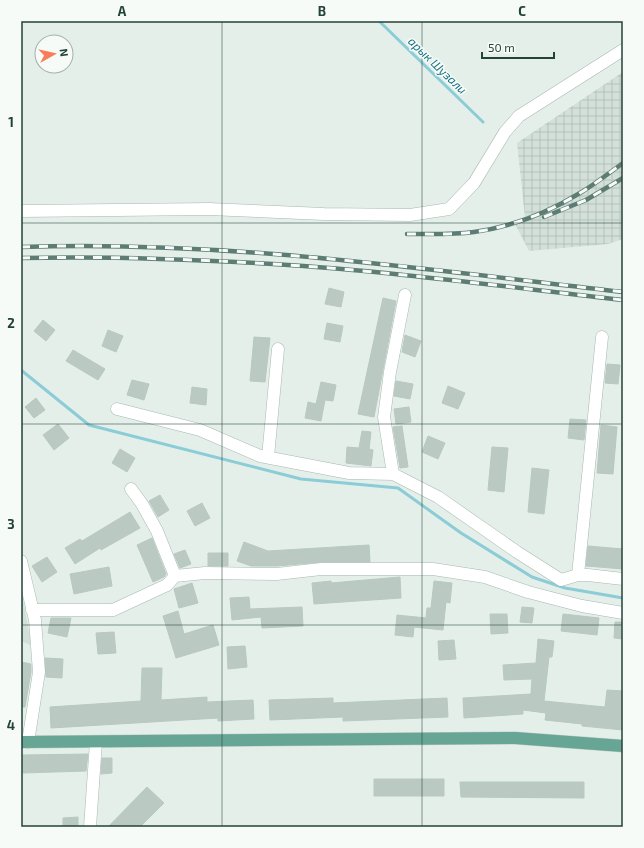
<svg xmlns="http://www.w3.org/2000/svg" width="644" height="848" font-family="'Exo 2',sans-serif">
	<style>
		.built { fill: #d3dfd9 }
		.industrial { fill: url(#industrial-grid) }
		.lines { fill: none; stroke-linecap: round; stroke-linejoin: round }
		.stream { stroke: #8bccd6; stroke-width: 3 }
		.building { fill: #bacac3; stroke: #b7c9c1 }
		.minor-casing { stroke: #a7b8b1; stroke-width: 13 }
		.major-casing { stroke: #c1cac8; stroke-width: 13 }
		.minor { stroke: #fff; stroke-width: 12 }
		.major { stroke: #67a695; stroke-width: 12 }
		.rail-casing { stroke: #5d7d74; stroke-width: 4.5 }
		.rail { stroke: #f6fbf8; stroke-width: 3; stroke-dasharray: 9; stroke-linecap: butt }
		.grid { fill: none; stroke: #234239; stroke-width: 1; stroke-opacity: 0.55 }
		.labels { text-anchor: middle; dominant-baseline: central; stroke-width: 3; stroke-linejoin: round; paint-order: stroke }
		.water-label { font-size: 12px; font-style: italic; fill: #197282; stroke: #f6fbf8 }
		.neatline { fill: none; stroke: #234239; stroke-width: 1.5 }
		.grid-label { font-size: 13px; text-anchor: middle; font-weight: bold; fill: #234239 }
	</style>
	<defs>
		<pattern id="industrial-grid" width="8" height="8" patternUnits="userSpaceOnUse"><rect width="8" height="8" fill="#d3dfd9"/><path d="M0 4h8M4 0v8" fill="none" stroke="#b5c1bb"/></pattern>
	</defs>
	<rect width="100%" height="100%" fill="#e5efea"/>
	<path class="built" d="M21 588 30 637V645L21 641Z"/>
	<path class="industrial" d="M623 72V239L608 244 529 251 514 222 525 217 517 143Z"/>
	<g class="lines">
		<path class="stream" d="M379 21 483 122
			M21 370 89 425 301 479 398 488 461 533 532 577 565 588 623 598"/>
	</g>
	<path class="building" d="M329 288 344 292 341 307 325 304Z
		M383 298 396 301 374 417 358 414Z
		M43 320 55 330 46 341 34 331Z
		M327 323 343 326 340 342 324 339Z
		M108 330 123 336 116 352 102 346Z
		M405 335 421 341 415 357 402 352Z
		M254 337 270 338 265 382 250 381Z
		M73 350 105 369 98 380 66 361Z
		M607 364 620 365 618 384 605 383Z
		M132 380 149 384 144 400 127 395Z
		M396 381 413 384 410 399 394 396Z
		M321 382 336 385 333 401 325 400 321 421 305 418 308 402 316 404Z
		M448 386 465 393 458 409 442 403Z
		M192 387 207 389 206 405 190 403Z
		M36 398 45 410 34 418 25 407Z
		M409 407 411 422 396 424 394 409Z
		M570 419 586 420 584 440 568 438Z
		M58 424 69 438 54 450 43 435Z
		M601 425 617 427 613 474 597 473Z
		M402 426 408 467 400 468 393 427Z
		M362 431 371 432 369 449 373 450 371 466 346 463 347 447 359 448Z
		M428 436 445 443 438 459 422 452Z
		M492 447 508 448 504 492 488 490Z
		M120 449 135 458 127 472 112 463Z
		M532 468 549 470 544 514 528 512Z
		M160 495 169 510 158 517 149 501Z
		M202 503 210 518 195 526 187 511Z
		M130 512 140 528 101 550 100 548 75 564 65 548 80 539 82 541Z
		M152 538 166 574 164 577 153 582 137 545Z
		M244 542 268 551 369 545 370 562H321L277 566H251L237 561Z
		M588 546 623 549V569L586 566Z
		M185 550 191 564 180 568 174 554Z
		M208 553H228V566H208Z
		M47 557 57 572 42 582 32 566Z
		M109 567 112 586 74 594 70 574Z
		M400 577 401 598 314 604 312 583 331 581V583Z
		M434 581 452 583 450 603 446 602 443 630 414 627 413 637 395 635 397 615 426 618 427 608H431Z
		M192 583 198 603 179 608 174 589Z
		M249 597 250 609 302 607 303 626 262 628 261 617 232 620 230 598Z
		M522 607 534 608 532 623 520 622Z
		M178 611 184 634 213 625 219 645 176 658 163 616Z
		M490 614H507L508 633 491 634Z
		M563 614 599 618 597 635 561 631Z
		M51 618H71L67 637 48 633Z
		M615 622H623V639L614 638Z
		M114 632 116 653 98 654 96 633Z
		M538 639 554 641 552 657H549L544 701 605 707 607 690 623 691 621 713H623V730L582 726V724L545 720 546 713 523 710V714L464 718 463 698 531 694 532 679 504 680 503 665 536 663Z
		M454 640 456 659 439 660 438 641Z
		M245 646 247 667 228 669 227 647Z
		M45 658 63 659 62 678 46 677Z
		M21 662 31 664V672L25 707H21Z
		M142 668H162L161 700 207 697V702L253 700 254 719 218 721V718L51 728 50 707 141 701Z
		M333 698V703L447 698 448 717 343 721V717L270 720 269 700Z
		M88 754 86 771 23 773 22 755Z
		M102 758H112V773L101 774Z
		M374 779H444V796H374Z
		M460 782H584V798L461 797Z
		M147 787 164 803 140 827H108Z
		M78 817V827H63V818Z"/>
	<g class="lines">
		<g class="minor-casing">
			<path id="minor" d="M21 211 209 209 324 214 410 215 449 209 474 183 505 132 519 116 623 50
				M117 409 200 430 260 456 349 473 393 474 438 497 517 552 561 580 578 575H588L623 579
				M268 457 278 349
				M393 474 384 417 390 372 405 295
				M131 489 142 504 157 531 175 576
				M21 561 35 620 39 672 28 742
				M578 575 602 337
				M32 610H113L167 585 175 576 205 573 277 574 321 569H433L485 577 528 592 582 606 623 613
				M90 827 96 742"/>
		</g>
		<g class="major-casing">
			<path id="major" d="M21 742 515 738 623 746"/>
		</g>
		<use href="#minor" class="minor"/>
		<use href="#major" class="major"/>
		<g class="rail-casing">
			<path id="rail" d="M544 217 586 200 623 178
				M407 234C429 234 452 235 474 232 511 227 549 212 580 193 595 184 609 173 623 163
				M21 247C223 240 423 269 623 292
				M21 258C105 256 189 259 273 264 390 271 507 287 623 300"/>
		</g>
		<use href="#rail" class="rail"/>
	</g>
	<path class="grid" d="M222 21V827M422 21V827M21 223H623M21 424H623M21 625H623"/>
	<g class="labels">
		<g class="water-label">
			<text transform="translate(438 65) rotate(44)">арык Шузали</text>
		</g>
	</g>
	<rect width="644" height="848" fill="none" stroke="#f6fbf8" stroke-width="44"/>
	<g transform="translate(54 54) rotate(82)"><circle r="19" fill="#f6fbf8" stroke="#a2b1ac"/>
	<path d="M0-3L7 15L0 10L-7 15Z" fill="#f97d59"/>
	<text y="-6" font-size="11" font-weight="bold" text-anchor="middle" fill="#234239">N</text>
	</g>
	<path d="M482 52v6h72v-6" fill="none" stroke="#234239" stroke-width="2"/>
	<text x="488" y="52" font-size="12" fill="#234239" stroke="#f6fbf8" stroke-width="3" paint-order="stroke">50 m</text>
	<rect x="22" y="22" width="600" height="804" class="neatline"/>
	<g class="grid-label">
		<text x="122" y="16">A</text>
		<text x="322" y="16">B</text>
		<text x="522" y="16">C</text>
		<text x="11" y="127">1</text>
		<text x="11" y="328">2</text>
		<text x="11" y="529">3</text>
		<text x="11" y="730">4</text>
	</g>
</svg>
